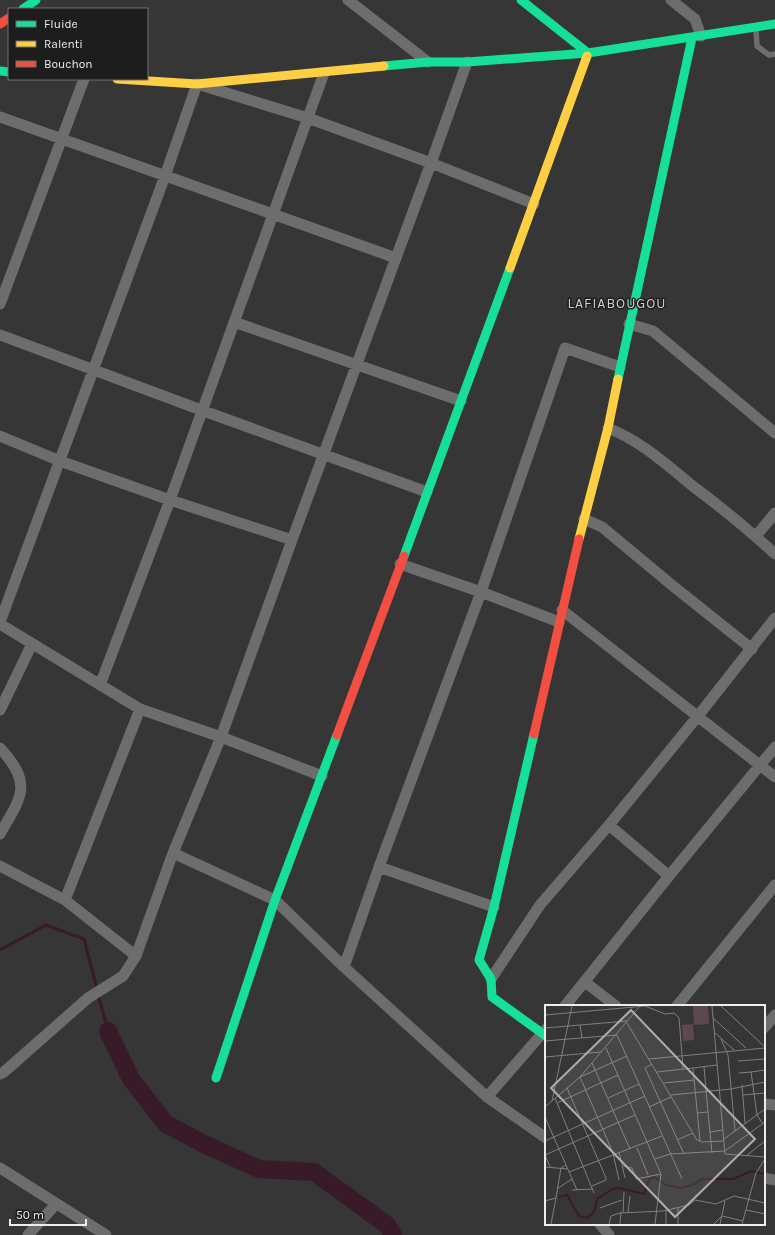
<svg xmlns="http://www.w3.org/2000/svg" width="775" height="1235" font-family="Karla,sans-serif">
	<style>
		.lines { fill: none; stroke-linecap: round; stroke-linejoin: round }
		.stream { stroke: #381a29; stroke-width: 3 }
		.river { stroke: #381a29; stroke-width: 18 }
		.lane { stroke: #6d6d6d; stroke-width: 5.5 }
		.street { stroke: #6d6d6d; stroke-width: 11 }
		.fast { stroke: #16e098; stroke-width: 9 }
		.slow { stroke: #ffcf43; stroke-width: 9 }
		.jam { stroke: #f24e42; stroke-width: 9 }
		.labels { text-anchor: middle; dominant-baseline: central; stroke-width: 3; stroke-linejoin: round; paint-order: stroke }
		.quarter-label { font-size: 14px; letter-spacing: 1px; fill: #d2cdcf; stroke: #1e1d1d }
		.inset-river { fill: none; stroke: #381a29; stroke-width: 2 }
		.inset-road { fill: none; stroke: #817f7f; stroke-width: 1 }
		.view { fill: #afacad; fill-opacity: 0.15; stroke: #afacad; stroke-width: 2 }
		.inset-edge { fill: none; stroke: #efeced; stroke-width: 2 }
	</style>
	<rect width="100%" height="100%" fill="#373636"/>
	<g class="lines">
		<path class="stream" d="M0 950 46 925 84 939 97 989
			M98 994 108 1031"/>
		<path class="river" d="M108 1031 131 1079 166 1124 204 1144 259 1169 314 1172 387 1225 393 1235"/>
		<path class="lane" d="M756 29 757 46 769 55 775 54"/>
		<path class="street" d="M348 0 428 62
			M671 0 695 19 701 36
			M0 117 396 258
			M0 304 84 79
			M234 322 461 401
			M629 324 653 331 775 433
			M0 335 201 410 427 492
			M608 428C641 441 667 465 694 487 722 508 749 530 775 554
			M0 436 60 461 170 500 292 540
			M584 519 602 527 673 586 752 649
			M756 536 775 513
			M400 564 481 592 559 622
			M562 610 775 777
			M0 622 165 176 197 84 308 118 431 163 534 204
			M0 624 140 709 221 737 322 776
			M100 685 170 500 324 73
			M0 710 32 644
			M0 748C33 784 22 796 0 834
			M173 853 275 900 344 967 487 1097 546 1138
			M0 866 65 900 136 956
			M379 867 494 907
			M669 876 775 747
			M65 900 140 709
			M344 967 379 867 481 592 565 348 620 367
			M491 979 540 905 609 825 698 716 775 618
			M585 982 616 1006
			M565 1006 669 876 609 825
			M677 1006 775 885
			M764 1028 775 1015
			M0 1074 4 1072 88 998 123 976 136 956 173 853 221 737 292 540 431 163 467 62
			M487 1097 546 1029
			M764 1104 775 1105
			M0 1168 106 1235
			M764 1178 775 1180
			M600 1224 609 1235
			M28 1235 56 1204"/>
		<path class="fast" d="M521 0 588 53 587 56
			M23 9 36 0
			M384 66 428 62H467L588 53 775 24
			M0 71 9 72
			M618 379 692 38
			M404 556 510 268
			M534 734 494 907 479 960 491 979 492 997 546 1036
			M216 1078 275 900 337 735"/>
		<path class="slow" d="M117 79 197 84 384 66
			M510 268 587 56
			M579 539 608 428 618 379"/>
		<path class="jam" d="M0 24 9 18
			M534 734 579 539
			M337 735 404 556"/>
	</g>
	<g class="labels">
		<g class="quarter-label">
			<text x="617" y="303">LAFIABOUGOU</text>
		</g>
	</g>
	<g transform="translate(545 1005)">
		<rect width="220" height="220" fill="#373636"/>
		<path d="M148 1H163L164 19 149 20ZM148 19 149 35 138 36 137 20Z" fill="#5e4751"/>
		<path class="inset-river" d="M121 180 136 183 150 179 156 174H188L206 166 220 169M13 192 22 190 34 211 42 213 49 207 52 194 68 184 74 183 99 189 104 175 109 172 121 180"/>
		<path class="inset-road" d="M100 1 120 9 129 8 134 13 138 63M167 1 180 149 220 152M176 1 220 42M0 10 100 1M168 13 201 43M82 18 152 135 157 137 179 136M35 20 37 33M0 23 82 16M170 28 189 45M176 34 183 50 190 126M0 36 72 30 137 174M61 43 116 169 110 219M0 52 56 47M104 54 220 43M193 56 220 54M47 58 85 144M107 59 100 63 139 149M159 62 163 107M112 67 148 63M194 68 206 67M119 78 149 75M197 80 200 118M22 83 61 173V175L47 181M126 90 186 84 220 77M198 90 220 88M10 93 49 188M63 93 94 79M7 96 35 72 95 1M12 98 73 70M0 102 7 96 27 1M104 102 126 92M152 108 163 107 167 148M0 112 32 185M218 119 212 110 206 67 220 65M165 127 178 125M179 134 220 104M132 135 148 128M0 136 100 91M155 136 148 63 172 60M92 143 103 170M74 147 80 173M0 150 90 110M0 150 5 162M201 151 220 136M110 154 125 149 180 146 220 117M78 161 87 163 91 174 116 169M0 162 23 164M24 167 117 131M74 175 68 148 35 72 82 51M12 184 27 174M27 185 48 184M0 196 11 193 16 163 21 160M55 203 77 195M133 203V219M121 205V219M201 205 220 209M78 207 79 187M83 207 85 191M6 219 11 193M64 219 66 211 75 208 118 206 144 200 150 195 171 199 189 191 220 198M75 219 76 207M169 219 177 211 198 216M175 219 180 196M197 219 211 168 220 154"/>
		<path class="view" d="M86 5 210 134 130 212 6 83Z"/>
		<rect width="220" height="220" class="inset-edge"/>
	</g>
	<rect x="8" y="8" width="140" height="72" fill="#1e1d1d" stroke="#727070"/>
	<rect x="16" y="21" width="20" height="6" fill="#16e098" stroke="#727070"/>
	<text x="44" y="28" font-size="12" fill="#efeced">Fluide</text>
	<rect x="16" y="41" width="20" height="6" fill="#ffcf43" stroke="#727070"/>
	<text x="44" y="48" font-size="12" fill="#efeced">Ralenti</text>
	<rect x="16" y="61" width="20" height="6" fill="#f24e42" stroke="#727070"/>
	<text x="44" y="68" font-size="12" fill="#efeced">Bouchon</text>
	<path d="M10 1219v6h76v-6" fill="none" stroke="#efeced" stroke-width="2"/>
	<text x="16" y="1219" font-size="12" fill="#efeced" stroke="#1e1d1d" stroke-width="3" paint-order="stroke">50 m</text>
</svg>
